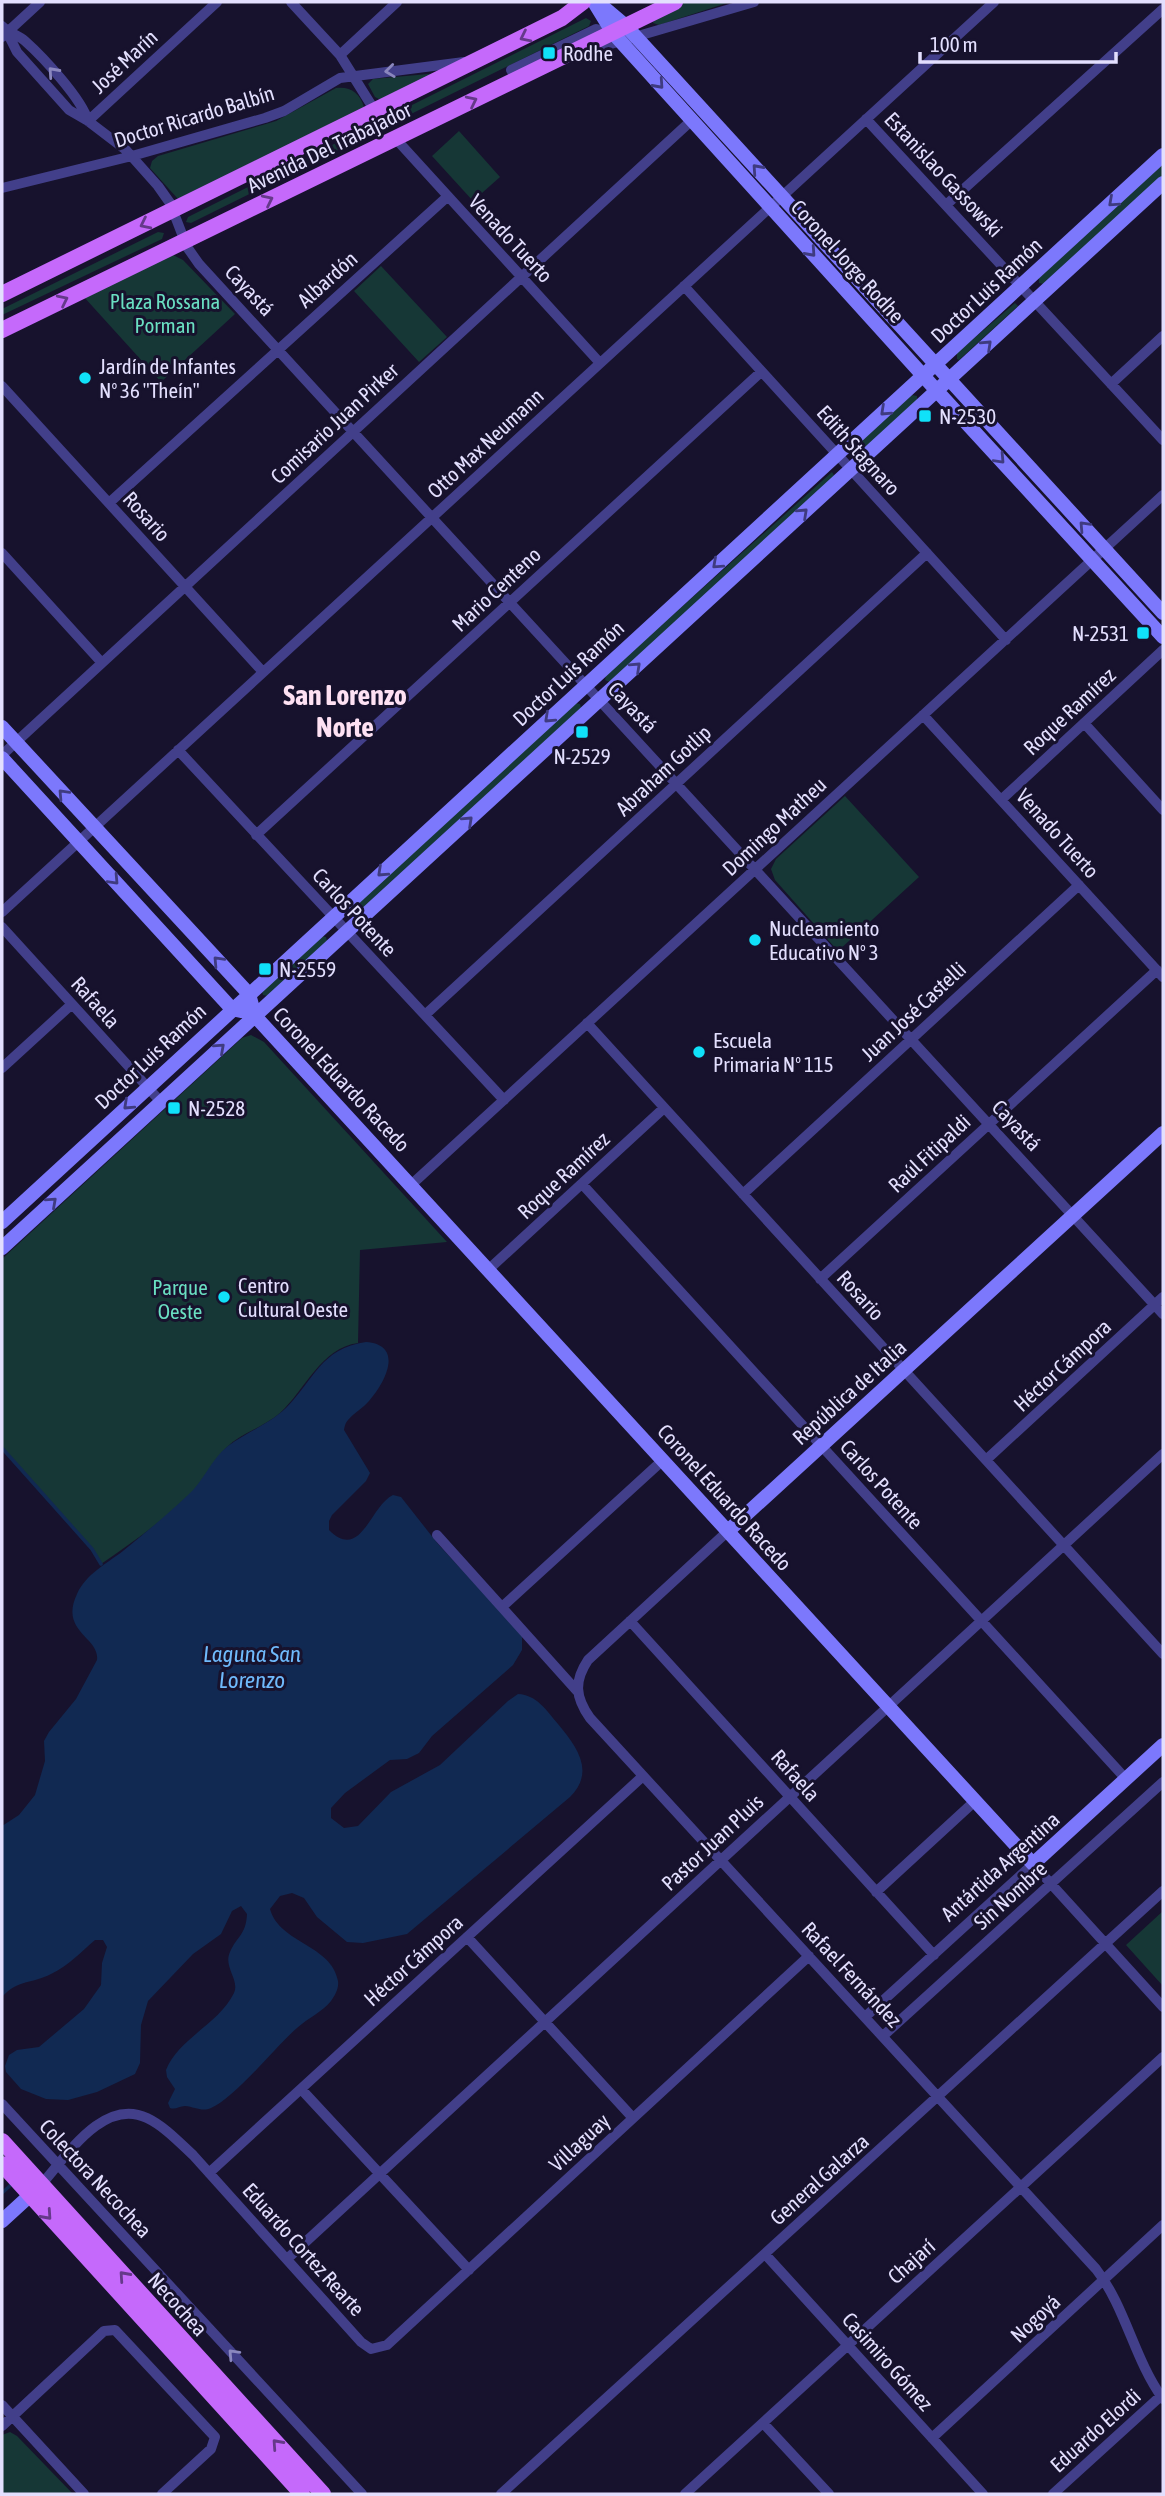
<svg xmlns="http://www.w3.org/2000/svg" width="1165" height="2496" font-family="'Asap Condensed',sans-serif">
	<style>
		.green { fill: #163736 }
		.water { fill: #112952 }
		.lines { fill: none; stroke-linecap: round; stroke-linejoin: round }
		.stream { stroke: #112952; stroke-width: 3.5 }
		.street { stroke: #423f8a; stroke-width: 10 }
		.secondary { stroke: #7c78fc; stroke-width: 14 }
		.primary { stroke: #c569fb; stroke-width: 16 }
		.oneway { stroke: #65398a }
		.oneway2 { stroke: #8a87be }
		.oneway3 { stroke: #3f3b80 }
		.poi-dot { fill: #10e1f9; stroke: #17122d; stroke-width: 2.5 }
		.labels { text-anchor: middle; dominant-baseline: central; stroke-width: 6; stroke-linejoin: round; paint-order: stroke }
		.poi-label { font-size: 21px; fill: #e3dffe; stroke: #17122d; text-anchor: start }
		.street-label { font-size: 21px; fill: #e3dffe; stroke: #17122d }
		.park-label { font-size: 21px; fill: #6adfc2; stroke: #17122d }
		.water-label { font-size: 23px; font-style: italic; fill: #6fbafc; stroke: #17122d }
		.district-label { font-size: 28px; font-weight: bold; fill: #fee1f3; stroke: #17122d }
	</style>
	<rect width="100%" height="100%" fill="#17122d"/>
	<path class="green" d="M685 2H730L659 25 653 23 655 17Z
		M586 18 591 21 589 26 191 223 186 222 188 217Z
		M439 73 381 100 375 97 368 84 373 79Z
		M336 88C350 86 360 93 364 107L178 199 150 168 152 161 158 156 276 121Z
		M459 131 500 177 473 201 432 156Z
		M1163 164V175L1044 284 1039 283V278Z
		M158 232 164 233 162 239 2 315V309Z
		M173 255 183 260 235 314 161 382 84 297Z
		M381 266 447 337 419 362 354 291Z
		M1015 303 1018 306 959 360 957 359V353Z
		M912 395 917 396V400L861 452 856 451 855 447Z
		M832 472 835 477 610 682 605 680 606 675Z
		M575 703 580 704 581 708 357 913 354 912 352 909Z
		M845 796 919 877 838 951 775 880 771 869 776 859Z
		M321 936 326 937 327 941 268 996 263 995 262 991Z
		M251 1035 264 1042 447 1242 360 1250 358 1343C321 1348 305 1390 280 1413 264 1427 241 1433 226 1448 214 1460 206 1478 194 1491 167 1518 133 1542 101 1564L92 1549 2 1448V1259L242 1038Z
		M1163 1911V1986L1126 1945Z
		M10 2432 17 2436 73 2494H2V2435Z"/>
	<path class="water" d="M366 1342C405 1345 385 1383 369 1401 363 1408 354 1413 348 1420 345 1424 345 1425 344 1430L370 1473 366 1481 332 1515 329 1521V1530C361 1562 370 1506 393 1495L401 1497 438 1544 522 1635V1650L513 1665 432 1736 419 1753 407 1759 390 1760 345 1793 331 1808V1818L344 1828 358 1826 391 1792 440 1765 508 1701 518 1694C537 1695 546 1710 558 1724 576 1746 596 1771 570 1797L407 1934 363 1943 347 1942 317 1917 304 1898 292 1893 280 1896 270 1909C279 1943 332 1945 338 1981 339 1989 335 1995 331 2001 322 2012 308 2018 297 2028 275 2047 235 2098 211 2108 202 2112 195 2107 185 2106 179 2106 176 2110 170 2108L168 2103 175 2089 167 2077 166 2070C179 2038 219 2024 234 1993 240 1980 223 1967 230 1952 237 1936 246 1935 247 1914L241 1906 232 1911 221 1934 193 1954 148 2001 141 2025 140 2063 135 2074 97 2092 68 2100 46 2099 21 2089 6 2072 5 2066 9 2055 17 2050 39 2047 84 2009 101 1985 102 1963 107 1947 103 1940H95C81 1952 68 1966 51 1974 32 1984 18 1979 2 1997V1826L19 1815 35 1795 45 1761 44 1741 49 1732 76 1699 97 1660C100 1637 59 1632 77 1594 86 1574 106 1564 123 1551 145 1533 167 1515 188 1495 204 1481 211 1459 228 1446 247 1432 269 1424 286 1408 314 1380 321 1348 366 1342Z"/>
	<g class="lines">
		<path class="stream" d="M2 1448 92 1549 101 1564
			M2 2193 13 2183"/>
		<path class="street" d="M291 2 340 55 375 111
			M2 26C9 33 18 35 25 41 43 57 82 99 88 121
			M596 29 599 30 598 34 514 75 511 70Z
			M7 32 17 52 69 110 88 121 126 150 158 186 170 203 187 247 199 264 1163 1314
			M2 37 40 2
			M587 51 754 2
			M340 55 397 2
			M866 119 1163 440
			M88 121 217 2
			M395 138 600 363
			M2 188 132 156 265 118 284 111 340 78 464 62
			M946 205 1163 9
			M684 286 1006 640
			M1111 384 1163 336
			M2 386 263 672
			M109 503 447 197
			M2 553 102 663
			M923 715 1163 977
			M1084 723 1163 810
			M178 750 504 1100
			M2 755 692 120
			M1001 800 1163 650
			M256 835 761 372
			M2 912 994 2
			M2 927 161 1102
			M425 1015 927 553
			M587 1023 1163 1654
			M2 1068 72 1004
			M582 1184 1126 1779
			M411 1185 1163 495
			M743 1194 1079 885
			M488 1270 664 1108
			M820 1279 1157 970
			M986 1460 1163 1297
			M728 1531 588 1660C574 1681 575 1697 590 1718L1096 2269C1126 2308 1134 2359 1163 2399
			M437 1535 577 1691
			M502 1607 663 1460
			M630 1621 934 1955
			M876 1892 975 1801
			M467 1937 633 2118
			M865 2017 1033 1864 1163 2007
			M883 2036 1163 1782
			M301 2089 469 2270
			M2 2104 362 2494
			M209 2173 643 1776
			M41 2185C66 2157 103 2097 147 2118 164 2126 179 2142 193 2155L361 2342 371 2349 387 2345 809 1956
			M765 2254 983 2494
			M287 2259 1163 1454
			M2 2405 84 2494
			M763 2423 829 2494
			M2 2426 104 2331 115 2330 215 2437 211 2449 162 2494
			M932 2438 1163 2225
			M501 2494 1163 1891
			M685 2494 1163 2057
			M1053 2494 1163 2394"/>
		<path class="secondary" d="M594 2 613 33 937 391 1163 637
			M601 5 626 26 1163 613
			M2 727 249 994 255 1016 1033 1864 1163 1745
			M2 758 232 1009 241 1011
			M2 1222 1163 155
			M2 1248 1163 183
			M728 1531 1163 1133
			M2 2221 37 2189"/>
		<path class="primary" d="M2 294 562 18 583 2
			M2 330 675 2
			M2 2141 323 2494
			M2 2164 302 2494"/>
	</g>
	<defs><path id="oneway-chevron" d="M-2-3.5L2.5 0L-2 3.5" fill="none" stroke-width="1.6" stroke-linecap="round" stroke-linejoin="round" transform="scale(1.75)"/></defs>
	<g class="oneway">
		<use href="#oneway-chevron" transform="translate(525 37) rotate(154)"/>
		<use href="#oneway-chevron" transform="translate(472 101) rotate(-26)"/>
		<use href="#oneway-chevron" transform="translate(268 200) rotate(-26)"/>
		<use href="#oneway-chevron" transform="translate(145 224) rotate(154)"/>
		<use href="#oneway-chevron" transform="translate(63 300) rotate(-26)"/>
		<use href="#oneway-chevron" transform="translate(47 2215) rotate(48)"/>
		<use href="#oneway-chevron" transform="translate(124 2276) rotate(-132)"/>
		<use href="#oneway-chevron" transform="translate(277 2444) rotate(-132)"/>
	</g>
	<g class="oneway2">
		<use href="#oneway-chevron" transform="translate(390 71) rotate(173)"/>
		<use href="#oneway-chevron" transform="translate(53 72) rotate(-132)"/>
		<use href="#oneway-chevron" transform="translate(233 2354) rotate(-133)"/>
	</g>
	<g class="oneway3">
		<use href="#oneway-chevron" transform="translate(659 84) rotate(48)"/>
		<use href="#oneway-chevron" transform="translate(757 169) rotate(-132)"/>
		<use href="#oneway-chevron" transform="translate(1113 202) rotate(138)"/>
		<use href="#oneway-chevron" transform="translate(811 252) rotate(48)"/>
		<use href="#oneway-chevron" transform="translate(987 345) rotate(-43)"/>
		<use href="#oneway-chevron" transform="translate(885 411) rotate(137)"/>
		<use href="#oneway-chevron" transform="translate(1000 459) rotate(47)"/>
		<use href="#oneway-chevron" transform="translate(803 513) rotate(-43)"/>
		<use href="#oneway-chevron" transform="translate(1084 526) rotate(-133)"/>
		<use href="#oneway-chevron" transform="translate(717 564) rotate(138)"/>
		<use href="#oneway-chevron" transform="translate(636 667) rotate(-43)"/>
		<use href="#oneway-chevron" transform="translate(549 718) rotate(137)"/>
		<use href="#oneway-chevron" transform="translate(63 794) rotate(-133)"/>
		<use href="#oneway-chevron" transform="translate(468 821) rotate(-43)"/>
		<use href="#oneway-chevron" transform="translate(382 872) rotate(137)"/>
		<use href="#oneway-chevron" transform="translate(114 880) rotate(47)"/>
		<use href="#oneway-chevron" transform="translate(218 961) rotate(-133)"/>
		<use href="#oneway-chevron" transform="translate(220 1048) rotate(-42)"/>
		<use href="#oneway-chevron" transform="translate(128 1105) rotate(137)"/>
		<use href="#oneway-chevron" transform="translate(52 1202) rotate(-42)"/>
	</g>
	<g class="poi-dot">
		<rect x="542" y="46" width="14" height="14" rx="3.5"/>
		<circle cx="85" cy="378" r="7"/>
		<rect x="918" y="409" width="14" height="14" rx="3.5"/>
		<rect x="1136" y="626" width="14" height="14" rx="3.5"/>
		<rect x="575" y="725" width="14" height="14" rx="3.5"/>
		<circle cx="755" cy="940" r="7"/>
		<rect x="258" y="962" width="14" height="14" rx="3.5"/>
		<circle cx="699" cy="1052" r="7"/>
		<rect x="167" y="1101" width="14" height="14" rx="3.5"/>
		<circle cx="224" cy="1297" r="7"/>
	</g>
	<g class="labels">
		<g class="poi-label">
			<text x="563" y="53">Rodhe</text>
			<text x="99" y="366">Jardín de Infantes<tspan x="99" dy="24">N° 36 "Theín"</tspan></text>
			<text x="939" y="416">N-2530</text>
			<text x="1129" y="633" text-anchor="end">N-2531</text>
			<text x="582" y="756" text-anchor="middle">N-2529</text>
			<text x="769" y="928">Nucleamiento<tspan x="769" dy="24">Educativo N° 3</tspan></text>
			<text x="279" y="969">N-2559</text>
			<text x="713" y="1040">Escuela<tspan x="713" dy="24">Primaria N° 115</tspan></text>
			<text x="188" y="1108">N-2528</text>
			<text x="238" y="1285">Centro<tspan x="238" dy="24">Cultural Oeste</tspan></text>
		</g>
		<g class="street-label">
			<text transform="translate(124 61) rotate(-43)">José Marín</text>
			<text transform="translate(194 116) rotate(-17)">Doctor Ricardo Balbín</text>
			<text transform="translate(329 147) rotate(-26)">Avenida Del Trabajador</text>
			<text transform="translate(944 174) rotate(47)">Estanislao Gassowski</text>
			<text transform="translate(511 238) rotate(47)">Venado Tuerto</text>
			<text transform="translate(848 261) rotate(48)">Coronel Jorge Rodhe</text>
			<text transform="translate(327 279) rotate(-42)">Albardón</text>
			<text transform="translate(250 290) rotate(47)">Cayastá</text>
			<text transform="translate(986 290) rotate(-43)">Doctor Luis Ramón</text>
			<text transform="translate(334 423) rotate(-43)">Comisario Juan Pirker</text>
			<text transform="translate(485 443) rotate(-43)">Otto Max Neumann</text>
			<text transform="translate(859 450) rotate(48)">Edith Stagnaro</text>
			<text transform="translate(147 516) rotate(48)">Rosario</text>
			<text transform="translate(496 589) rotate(-43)">Mario Centeno</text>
			<text transform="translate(568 673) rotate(-43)">Doctor Luis Ramón</text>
			<text transform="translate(633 707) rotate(47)">Cayastá</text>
			<text transform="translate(1069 711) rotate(-43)">Roque Ramírez</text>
			<text transform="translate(663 770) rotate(-43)">Abraham Gotlip</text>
			<text transform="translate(774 826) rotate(-43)">Domingo Matheu</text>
			<text transform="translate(1058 833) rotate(48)">Venado Tuerto</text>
			<text transform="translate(355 912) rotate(47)">Carlos Potente</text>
			<text transform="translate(96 1002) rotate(48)">Rafaela</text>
			<text transform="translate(913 1011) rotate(-43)">Juan José Castelli</text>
			<text transform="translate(150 1056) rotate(-43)">Doctor Luis Ramón</text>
			<text transform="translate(342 1079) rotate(47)">Coronel Eduardo Racedo</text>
			<text transform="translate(1017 1125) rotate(47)">Cayastá</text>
			<text transform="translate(929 1153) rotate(-43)">Raúl Fitipaldi</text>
			<text transform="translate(563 1175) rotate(-43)">Roque Ramírez</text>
			<text transform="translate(861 1295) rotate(48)">Rosario</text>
			<text transform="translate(1062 1365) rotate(-43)">Héctor Cámpora</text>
			<text transform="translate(849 1392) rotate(-42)">República de Italia</text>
			<text transform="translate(882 1484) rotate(48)">Carlos Potente</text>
			<text transform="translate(725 1497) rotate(48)">Coronel Eduardo Racedo</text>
			<text transform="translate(796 1775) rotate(48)">Rafaela</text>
			<text transform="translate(712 1842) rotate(-43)">Pastor Juan Pluis</text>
			<text transform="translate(1000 1866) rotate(-42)">Antártida Argentina</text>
			<text transform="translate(1010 1895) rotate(-42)">Sin Nombre</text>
			<text transform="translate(413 1960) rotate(-42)">Héctor Cámpora</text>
			<text transform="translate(852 1974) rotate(47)">Rafael Fernández</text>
			<text transform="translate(579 2142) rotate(-43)">Villaguay</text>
			<text transform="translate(96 2178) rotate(47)">Colectora Necochea</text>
			<text transform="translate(819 2179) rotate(-42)">General Galarza</text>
			<text transform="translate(304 2249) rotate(48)">Eduardo Cortez Rearte</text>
			<text transform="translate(911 2261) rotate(-42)">Chajarí</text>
			<text transform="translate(178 2304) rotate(48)">Necochea</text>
			<text transform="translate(1035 2318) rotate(-43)">Nogoyá</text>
			<text transform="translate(888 2361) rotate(48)">Casimiro Gómez</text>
			<text transform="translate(1095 2430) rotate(-42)">Eduardo Elordi</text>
		</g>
		<g class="park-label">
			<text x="165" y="301">Plaza Rossana<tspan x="165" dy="24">Porman</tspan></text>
			<text x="180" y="1287">Parque<tspan x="180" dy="24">Oeste</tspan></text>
		</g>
		<g class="water-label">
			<text x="252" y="1654">Laguna San<tspan x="252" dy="26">Lorenzo</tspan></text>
		</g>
		<g class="district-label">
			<text x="345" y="695">San Lorenzo<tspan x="345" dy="32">Norte</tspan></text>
		</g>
	</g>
	<rect width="1165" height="2496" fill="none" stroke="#e3dffe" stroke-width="7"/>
	<path d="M920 52v10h196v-10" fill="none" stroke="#e3dffe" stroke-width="3.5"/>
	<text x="930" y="52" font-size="21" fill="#e3dffe" stroke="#17122d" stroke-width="5" paint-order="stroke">100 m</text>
</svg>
